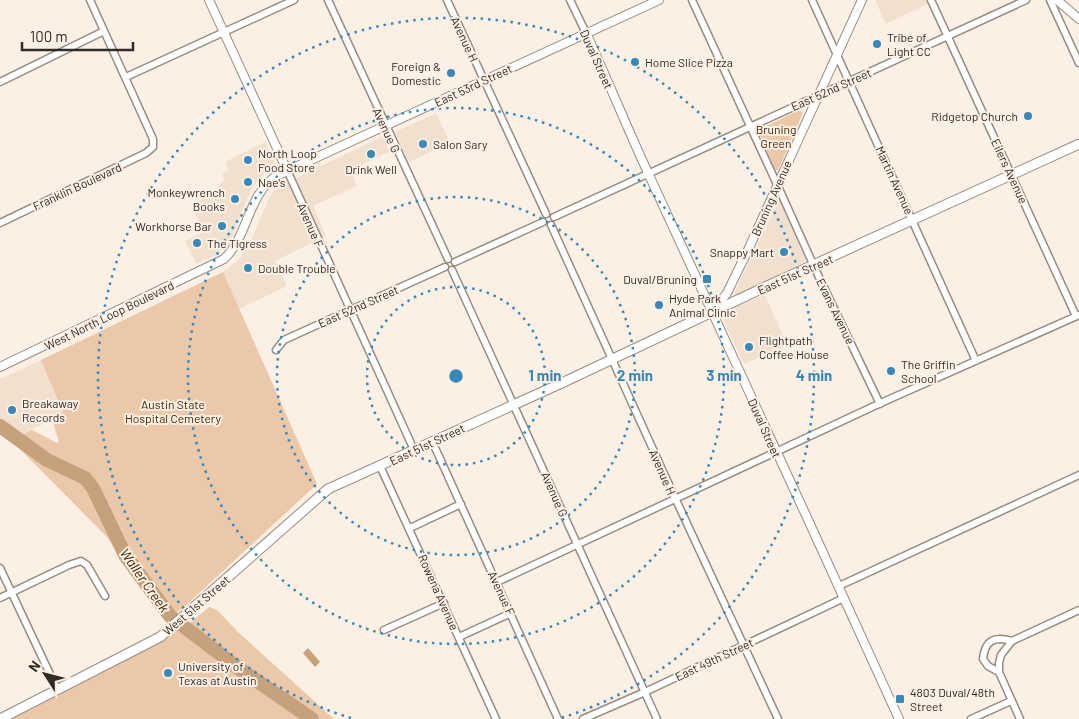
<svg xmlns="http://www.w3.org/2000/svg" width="1079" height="719" font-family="Barlow,sans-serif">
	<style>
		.built { fill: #f2e0cf }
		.green { fill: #eac8a9 }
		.water { fill: #c7a07c }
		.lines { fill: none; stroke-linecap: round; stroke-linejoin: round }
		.river { stroke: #c7a07c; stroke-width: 14 }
		.minor-casing { stroke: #978c81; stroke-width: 9 }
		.tertiary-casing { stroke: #978c81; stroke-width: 10 }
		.secondary-casing { stroke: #978c81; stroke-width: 11 }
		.minor { stroke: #fff; stroke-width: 6 }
		.tertiary { stroke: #fff; stroke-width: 8 }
		.secondary { stroke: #fff; stroke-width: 9 }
		.ring { fill: none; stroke: #3888ba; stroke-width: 2.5; stroke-dasharray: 2.5 5 }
		.poi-dot { fill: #3888ba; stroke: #fcefe3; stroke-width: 2 }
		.labels { text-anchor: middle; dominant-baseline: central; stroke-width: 4; stroke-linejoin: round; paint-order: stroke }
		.poi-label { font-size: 12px; fill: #312c28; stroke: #fcefe3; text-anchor: start }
		.street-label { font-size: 12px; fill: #312c28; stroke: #fcefe3 }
		.park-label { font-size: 12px; fill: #412608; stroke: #fcefe3 }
		.water-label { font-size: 14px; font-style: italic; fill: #422709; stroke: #fcefe3 }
		.centre { fill: #3888ba; stroke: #fcefe3; stroke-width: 2.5 }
		.ring-label { font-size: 15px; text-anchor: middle; font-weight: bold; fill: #3888ba; stroke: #fcefe3; stroke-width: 4; stroke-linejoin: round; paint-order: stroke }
	</style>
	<rect width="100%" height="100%" fill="#fcefe3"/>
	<path class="built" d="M875 0H926L928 4 886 24Z
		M436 113 450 143 409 162 395 132Z
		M383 136 389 152 350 170 357 186 313 206 326 236 275 261 287 286 239 309 223 272 240 258 250 243 268 200 274 191 296 178Z
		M265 142 276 166 262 175 252 188 230 241 216 255 199 263H196L185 241 203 232 191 204 212 195 224 179 222 174 229 170 225 162Z
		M779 200 806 261 735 296 734 293Z
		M765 295 787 345 744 364 723 320 725 313 728 309Z
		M41 360 63 414 17 437 0 425V379Z"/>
	<path class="green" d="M799 110 803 113 778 170H775L758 130Z
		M223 272 317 484 183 608 168 619 107 537 10 439 0 432V425L17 437 32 430 57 443 59 442 52 419 63 413 41 360Z
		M209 607 217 610 238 632 334 719H0L151 643 185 615 189 624Z"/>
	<path class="water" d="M308 648 320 662 315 667 303 653Z"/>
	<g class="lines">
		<path class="river" d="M0 426 47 460 85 478 93 488 125 555 170 616 237 667 312 719"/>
		<g class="minor-casing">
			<path id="minor" d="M328 0 448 259
				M447 0 546 214
				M570 0 586 33
				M692 0 781 193 817 273 880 404
				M812 0 976 361
				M931 0 1076 316
				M1050 0 1079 63
				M126 77 294 0
				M0 82 104 31
				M287 170 414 450
				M554 217 1026 0
				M0 223 146 153 153 147V139L90 0
				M551 225 676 500 778 719
				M455 262 543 222
				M452 270 657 719
				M276 350 284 340 445 267
				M432 441 558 719
				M380 466 496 719
				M410 528 461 504
				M0 568 57 689
				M497 582 883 402 1079 315
				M839 586 1079 475
				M0 598 69 565 81 561 87 565 105 596
				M384 630 444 603
				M459 637 511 613
				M999 672 988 666 983 659C985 640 994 636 1012 641
				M583 719 645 692 844 598
				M971 719 1011 701
				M1020 719 999 672V663L1001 655 1012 641 1079 610"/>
		</g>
		<g class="tertiary-casing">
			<path id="tertiary" d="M209 0 287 170
				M1057 0 1079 19
				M586 33C608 80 627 128 649 175 732 357 817 537 899 719
				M713 311 727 293 748 250 862 0
				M0 367 224 259C249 235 247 196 276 176L659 0"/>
		</g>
		<g class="secondary-casing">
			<path id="secondary" d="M0 719 160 637 328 489 564 382 765 287 1079 144"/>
		</g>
		<use href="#minor" class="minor"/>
		<use href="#tertiary" class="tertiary"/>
		<use href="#secondary" class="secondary"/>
	</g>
	<g class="ring">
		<circle cx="456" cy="376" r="89"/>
		<circle cx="456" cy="376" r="179"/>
		<circle cx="456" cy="376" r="268"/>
		<path d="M351 718A358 358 0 1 1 561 718"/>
	</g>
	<g class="poi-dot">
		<circle cx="877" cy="44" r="5"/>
		<circle cx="635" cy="62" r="5"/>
		<circle cx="451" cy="73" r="5"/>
		<circle cx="1028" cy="116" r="5"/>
		<circle cx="423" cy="144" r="5"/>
		<circle cx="371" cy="154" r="5"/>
		<circle cx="248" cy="160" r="5"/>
		<circle cx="248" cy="182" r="5"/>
		<circle cx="235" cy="199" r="5"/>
		<circle cx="222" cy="226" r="5"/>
		<circle cx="197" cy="243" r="5"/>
		<circle cx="784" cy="252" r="5"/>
		<circle cx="248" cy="268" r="5"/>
		<rect x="702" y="274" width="10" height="10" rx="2.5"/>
		<circle cx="659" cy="305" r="5"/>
		<circle cx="749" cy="347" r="5"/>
		<circle cx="891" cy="371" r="5"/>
		<circle cx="12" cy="410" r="5"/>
		<circle cx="168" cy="673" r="5"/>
		<rect x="895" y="694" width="10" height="10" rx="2.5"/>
	</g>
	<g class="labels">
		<g class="poi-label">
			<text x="887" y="37">Tribe of<tspan x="887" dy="14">Light CC</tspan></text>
			<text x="645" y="62">Home Slice Pizza</text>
			<text x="441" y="66" text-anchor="end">Foreign &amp;<tspan x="441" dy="14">Domestic</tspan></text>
			<text x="1018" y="116" text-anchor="end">Ridgetop Church</text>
			<text x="433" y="144">Salon Sary</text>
			<text x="258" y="153">North Loop<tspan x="258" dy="14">Food Store</tspan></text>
			<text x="371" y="169" text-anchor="middle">Drink Well</text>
			<text x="258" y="182">Nae's</text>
			<text x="225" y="192" text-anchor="end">Monkeywrench<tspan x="225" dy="14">Books</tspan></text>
			<text x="212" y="226" text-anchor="end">Workhorse Bar</text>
			<text x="207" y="243">The Tigress</text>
			<text x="774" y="252" text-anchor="end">Snappy Mart</text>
			<text x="258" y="268">Double Trouble</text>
			<text x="697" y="279" text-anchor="end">Duval/Bruning</text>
			<text x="669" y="298">Hyde Park<tspan x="669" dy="14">Animal Clinic</tspan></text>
			<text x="759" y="340">Flightpath<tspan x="759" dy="14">Coffee House</tspan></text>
			<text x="901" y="364">The Griffin<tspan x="901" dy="14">School</tspan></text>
			<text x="22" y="403">Breakaway<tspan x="22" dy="14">Records</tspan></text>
			<text x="178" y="666">University of<tspan x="178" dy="14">Texas at Austin</tspan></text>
			<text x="910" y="692">4803 Duval/48th<tspan x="910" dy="14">Street</tspan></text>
		</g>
		<g class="street-label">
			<text transform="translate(465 39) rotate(65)">Avenue H</text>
			<text transform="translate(597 59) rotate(66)">Duval Street</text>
			<text transform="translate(473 85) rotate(-25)">East 53rd Street</text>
			<text transform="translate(831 89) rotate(-24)">East 52nd Street</text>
			<text transform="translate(387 130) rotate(65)">Avenue G</text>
			<text transform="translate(1010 171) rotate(65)">Eilers Avenue</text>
			<text transform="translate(895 180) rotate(65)">Martin Avenue</text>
			<text transform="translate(77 186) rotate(-25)">Franklin Boulevard</text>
			<text transform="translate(771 198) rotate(-66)">Bruning Avenue</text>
			<text transform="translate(311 225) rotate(66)">Avenue F</text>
			<text transform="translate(795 274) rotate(-24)">East 51st Street</text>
			<text transform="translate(358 306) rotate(-24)">East 52nd Street</text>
			<text transform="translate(836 311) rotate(64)">Evans Avenue</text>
			<text transform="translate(109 315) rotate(-26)">West North Loop Boulevard</text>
			<text transform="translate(765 428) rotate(66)">Duval Street</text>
			<text transform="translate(427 444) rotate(-25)">East 51st Street</text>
			<text transform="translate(663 472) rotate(66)">Avenue H</text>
			<text transform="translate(555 494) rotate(66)">Avenue G</text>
			<text transform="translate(439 592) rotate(66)">Rowena Avenue</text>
			<text transform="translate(502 593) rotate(65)">Avenue F</text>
			<text transform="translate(196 605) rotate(-41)">West 51st Street</text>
			<text transform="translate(714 659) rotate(-25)">East 49th Street</text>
		</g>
		<g class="park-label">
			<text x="776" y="129">Bruning<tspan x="776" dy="14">Green</tspan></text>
			<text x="173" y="404">Austin State<tspan x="173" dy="14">Hospital Cemetery</tspan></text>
		</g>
		<g class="water-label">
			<text transform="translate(145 580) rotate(55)">Waller Creek</text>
		</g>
	</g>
	<circle cx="456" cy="376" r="8" class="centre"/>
	<g class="ring-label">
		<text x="545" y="381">1 min</text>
		<text x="635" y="381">2 min</text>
		<text x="724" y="381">3 min</text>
		<text x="814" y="381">4 min</text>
	</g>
	<g transform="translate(45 674) rotate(306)" stroke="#fcefe3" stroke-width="4" paint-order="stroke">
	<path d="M0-4L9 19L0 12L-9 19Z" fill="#312c28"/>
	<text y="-8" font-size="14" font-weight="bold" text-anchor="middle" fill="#312c28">N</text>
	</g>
	<path d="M22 42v8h111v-8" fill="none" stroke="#312c28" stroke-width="2.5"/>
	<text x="30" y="42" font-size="15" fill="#312c28" stroke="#fcefe3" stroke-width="4" paint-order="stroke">100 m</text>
</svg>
